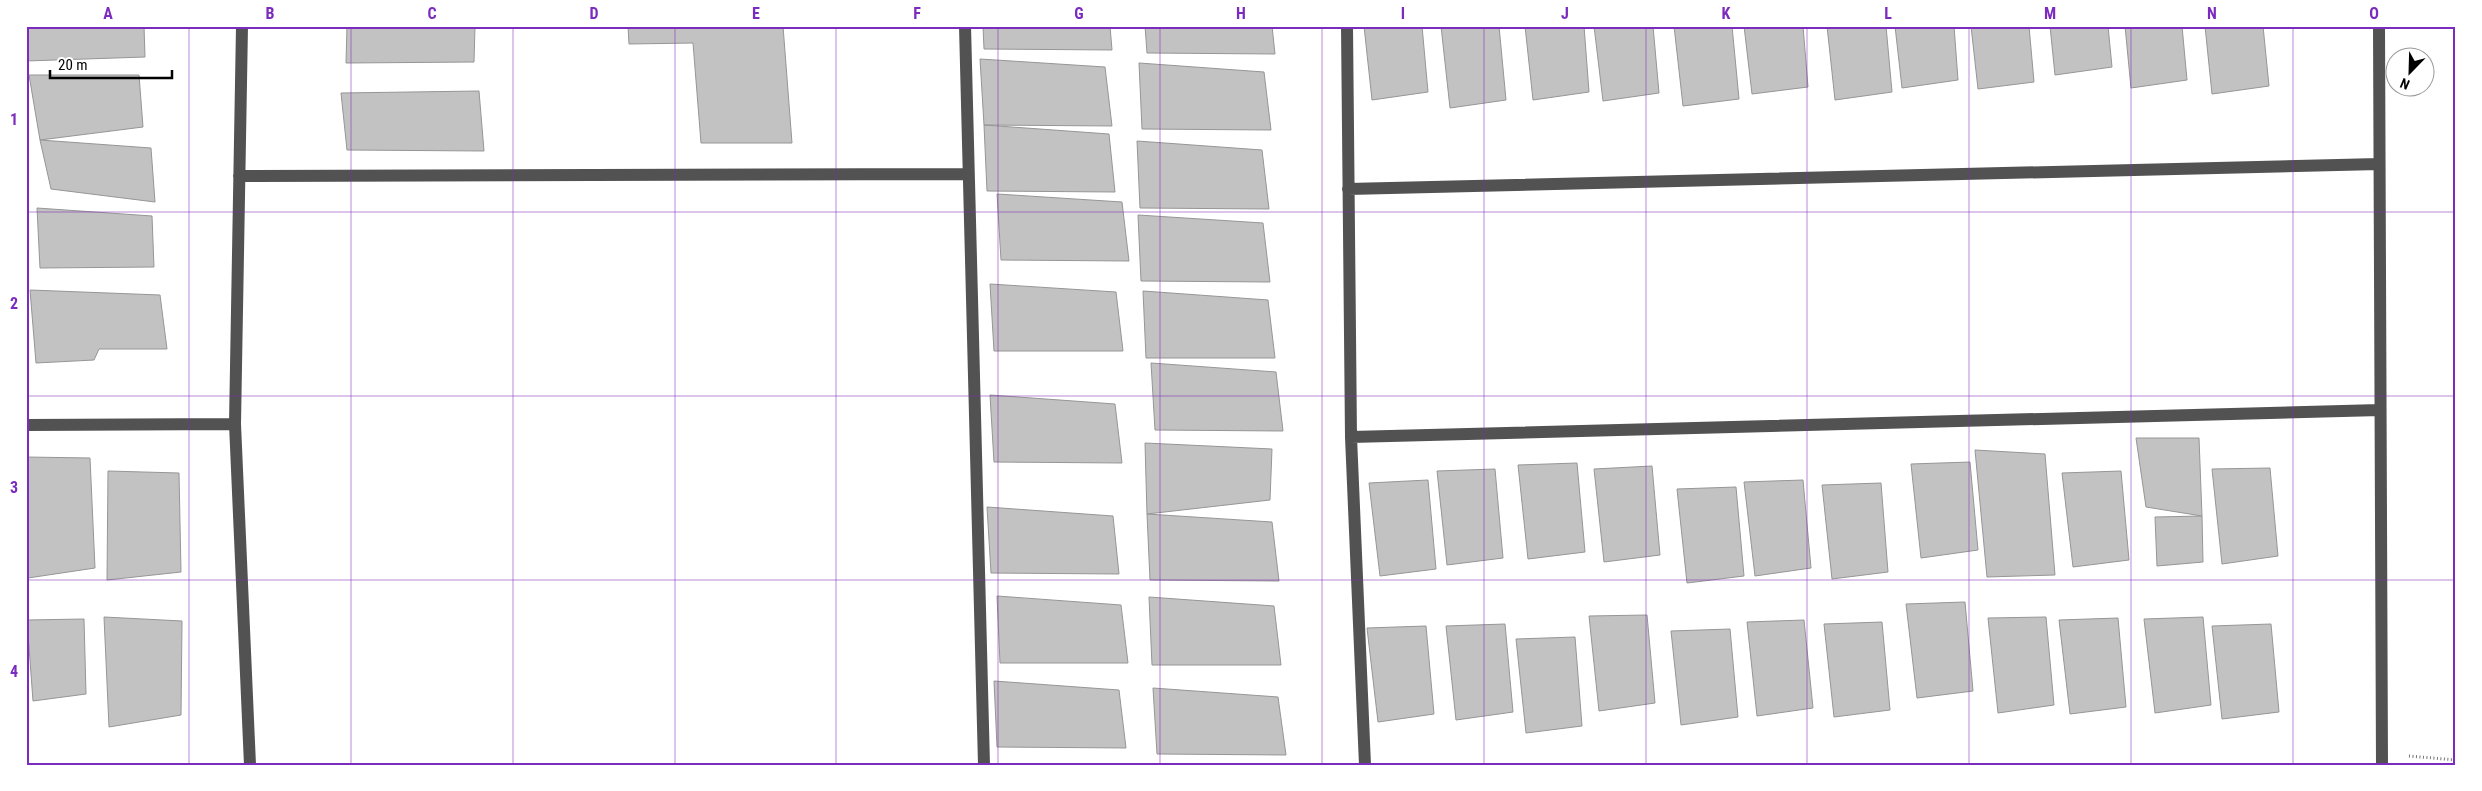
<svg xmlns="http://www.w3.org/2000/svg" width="2482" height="791" font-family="'Roboto Condensed',sans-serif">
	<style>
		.building { fill: #c2c2c2; stroke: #969696 }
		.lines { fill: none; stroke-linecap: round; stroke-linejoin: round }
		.path { stroke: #747474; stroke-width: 3; stroke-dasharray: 1 2.5; stroke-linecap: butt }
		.minor { stroke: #525252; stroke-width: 12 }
		.grid { fill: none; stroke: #7b2cbf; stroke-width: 1; stroke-opacity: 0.55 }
		.neatline { fill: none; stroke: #7b2cbf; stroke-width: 2 }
		.grid-label { font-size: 16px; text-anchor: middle; font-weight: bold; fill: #7b2cbf }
	</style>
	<rect width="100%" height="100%" fill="#fff"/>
	<path class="building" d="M26 26H144L145 57 26 61Z
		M347 26H475L474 62 346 63Z
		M628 26H783L792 143H701L693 43 629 44Z
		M983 26H1110L1112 50 984 49Z
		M1145 26H1272L1275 54 1147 53Z
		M1364 26H1422L1428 92 1372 100Z
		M1441 26H1499L1506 100 1450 108Z
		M1525 26H1584L1589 92 1533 100Z
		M1594 26H1653L1659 93 1603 101Z
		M1674 26H1732L1739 99 1683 106Z
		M1744 26H1803L1808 87 1752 94Z
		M1827 26H1886L1892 92 1835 100Z
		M1895 26H1954L1958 80 1902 88Z
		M1971 26H2029L2034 82 1978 89Z
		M2050 26H2108L2112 67 2055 75Z
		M2125 26H2182L2187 80 2131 88Z
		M2205 26H2263L2269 86 2212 94Z
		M980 59 1105 67 1112 126 984 125Z
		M1139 63 1264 72 1271 130 1142 129Z
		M29 75H139L143 127 40 140Z
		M479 91 484 151 347 150 341 93Z
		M984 125 1109 134 1115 192 987 191Z
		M40 140 151 148 155 202 51 189Z
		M1137 141 1262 150 1269 209 1140 208Z
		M997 194 1122 202 1129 261 1001 260Z
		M37 208 152 216 154 267 40 268Z
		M1138 215 1263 223 1270 282 1141 281Z
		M990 284 1116 292 1123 351H994Z
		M30 290 160 295 167 349H99L94 360 36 363Z
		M1143 291 1268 300 1275 358H1146Z
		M1151 363 1276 372 1283 431 1155 430Z
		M990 395 1115 404 1122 463 994 462Z
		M2136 438H2199L2202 516 2146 507Z
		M1145 443 1272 449 1270 500 1147 514Z
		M1975 450 2045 454 2055 575 1987 577Z
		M26 457 90 458 95 568 28 578Z
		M1970 462 1978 550 1921 558 1911 464Z
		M1577 463 1585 552 1528 559 1518 465Z
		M1652 466 1660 555 1604 562 1594 469Z
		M2270 468 2278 556 2222 564 2212 469Z
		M1495 469 1503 558 1447 565 1437 471Z
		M108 471 179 473 181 572 107 580Z
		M2121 471 2129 560 2073 567 2062 473Z
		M1428 480 1436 569 1380 576 1369 483Z
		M1803 480 1811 568 1755 576 1744 482Z
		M1881 483 1888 572 1832 579 1822 485Z
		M1736 487 1744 576 1687 583 1677 489Z
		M987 507 1113 516 1119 574 991 573Z
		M1147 514 1272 522 1279 581 1150 580Z
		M2202 516 2203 562 2157 566 2155 517Z
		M997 596 1121 605 1128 663H1000Z
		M1149 597 1274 606 1281 665H1152Z
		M1965 602 1973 691 1917 698 1906 604Z
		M1647 615 1655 703 1599 711 1589 616Z
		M104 617 182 621 181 715 109 727Z
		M2046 617 2054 705 1998 713 1988 618Z
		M2203 617 2211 705 2155 713 2144 619Z
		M2118 618 2126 707 2070 714 2059 620Z
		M84 619 86 694 33 701 27 620Z
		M1804 620 1813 708 1757 716 1747 622Z
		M1882 622 1890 710 1834 717 1824 624Z
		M1505 624 1513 712 1456 720 1446 626Z
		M2271 624 2279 712 2222 719 2212 626Z
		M1426 626 1434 714 1378 722 1367 628Z
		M1730 629 1738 717 1681 725 1671 631Z
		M1575 637 1582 726 1526 733 1516 639Z
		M994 681 1119 690 1126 748 997 747Z
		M1153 688 1278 697 1286 755 1157 754Z"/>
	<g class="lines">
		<path class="path" d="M2409 756 2456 760"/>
		<path class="minor" d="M242 26 235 424 250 765
			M965 26 984 765
			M1347 26 1351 437 1365 765
			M2379 26 2382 765
			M239 176 968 174
			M1348 189 2379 164
			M26 425 235 424
			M1351 437 2380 410"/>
	</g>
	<path class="grid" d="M189 26V765M351 26V765M513 26V765M675 26V765M836 26V765M998 26V765M1160 26V765M1322 26V765M1484 26V765M1646 26V765M1807 26V765M1969 26V765M2131 26V765M2293 26V765M26 212H2456M26 396H2456M26 580H2456"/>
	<rect width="2482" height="791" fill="none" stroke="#ffffff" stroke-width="55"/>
	<g transform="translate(2410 72) rotate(203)"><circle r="24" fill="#ffffff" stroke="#999999"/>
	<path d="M0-4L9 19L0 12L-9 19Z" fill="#000000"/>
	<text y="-8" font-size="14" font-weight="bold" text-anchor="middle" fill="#000000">N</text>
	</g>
	<path d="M50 70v8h122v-8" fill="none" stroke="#000000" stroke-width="2.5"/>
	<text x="58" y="70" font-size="15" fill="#000000" stroke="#ffffff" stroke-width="4" paint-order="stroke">20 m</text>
	<rect x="28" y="28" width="2426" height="736" class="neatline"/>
	<g class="grid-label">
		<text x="108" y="19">A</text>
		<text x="270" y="19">B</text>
		<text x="432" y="19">C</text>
		<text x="594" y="19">D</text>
		<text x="756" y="19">E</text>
		<text x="917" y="19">F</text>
		<text x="1079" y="19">G</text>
		<text x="1241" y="19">H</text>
		<text x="1403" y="19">I</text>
		<text x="1565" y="19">J</text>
		<text x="1726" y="19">K</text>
		<text x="1888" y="19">L</text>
		<text x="2050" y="19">M</text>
		<text x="2212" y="19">N</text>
		<text x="2374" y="19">O</text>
		<text x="14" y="125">1</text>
		<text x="14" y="309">2</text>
		<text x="14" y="493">3</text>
		<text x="14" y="677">4</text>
	</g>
</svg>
